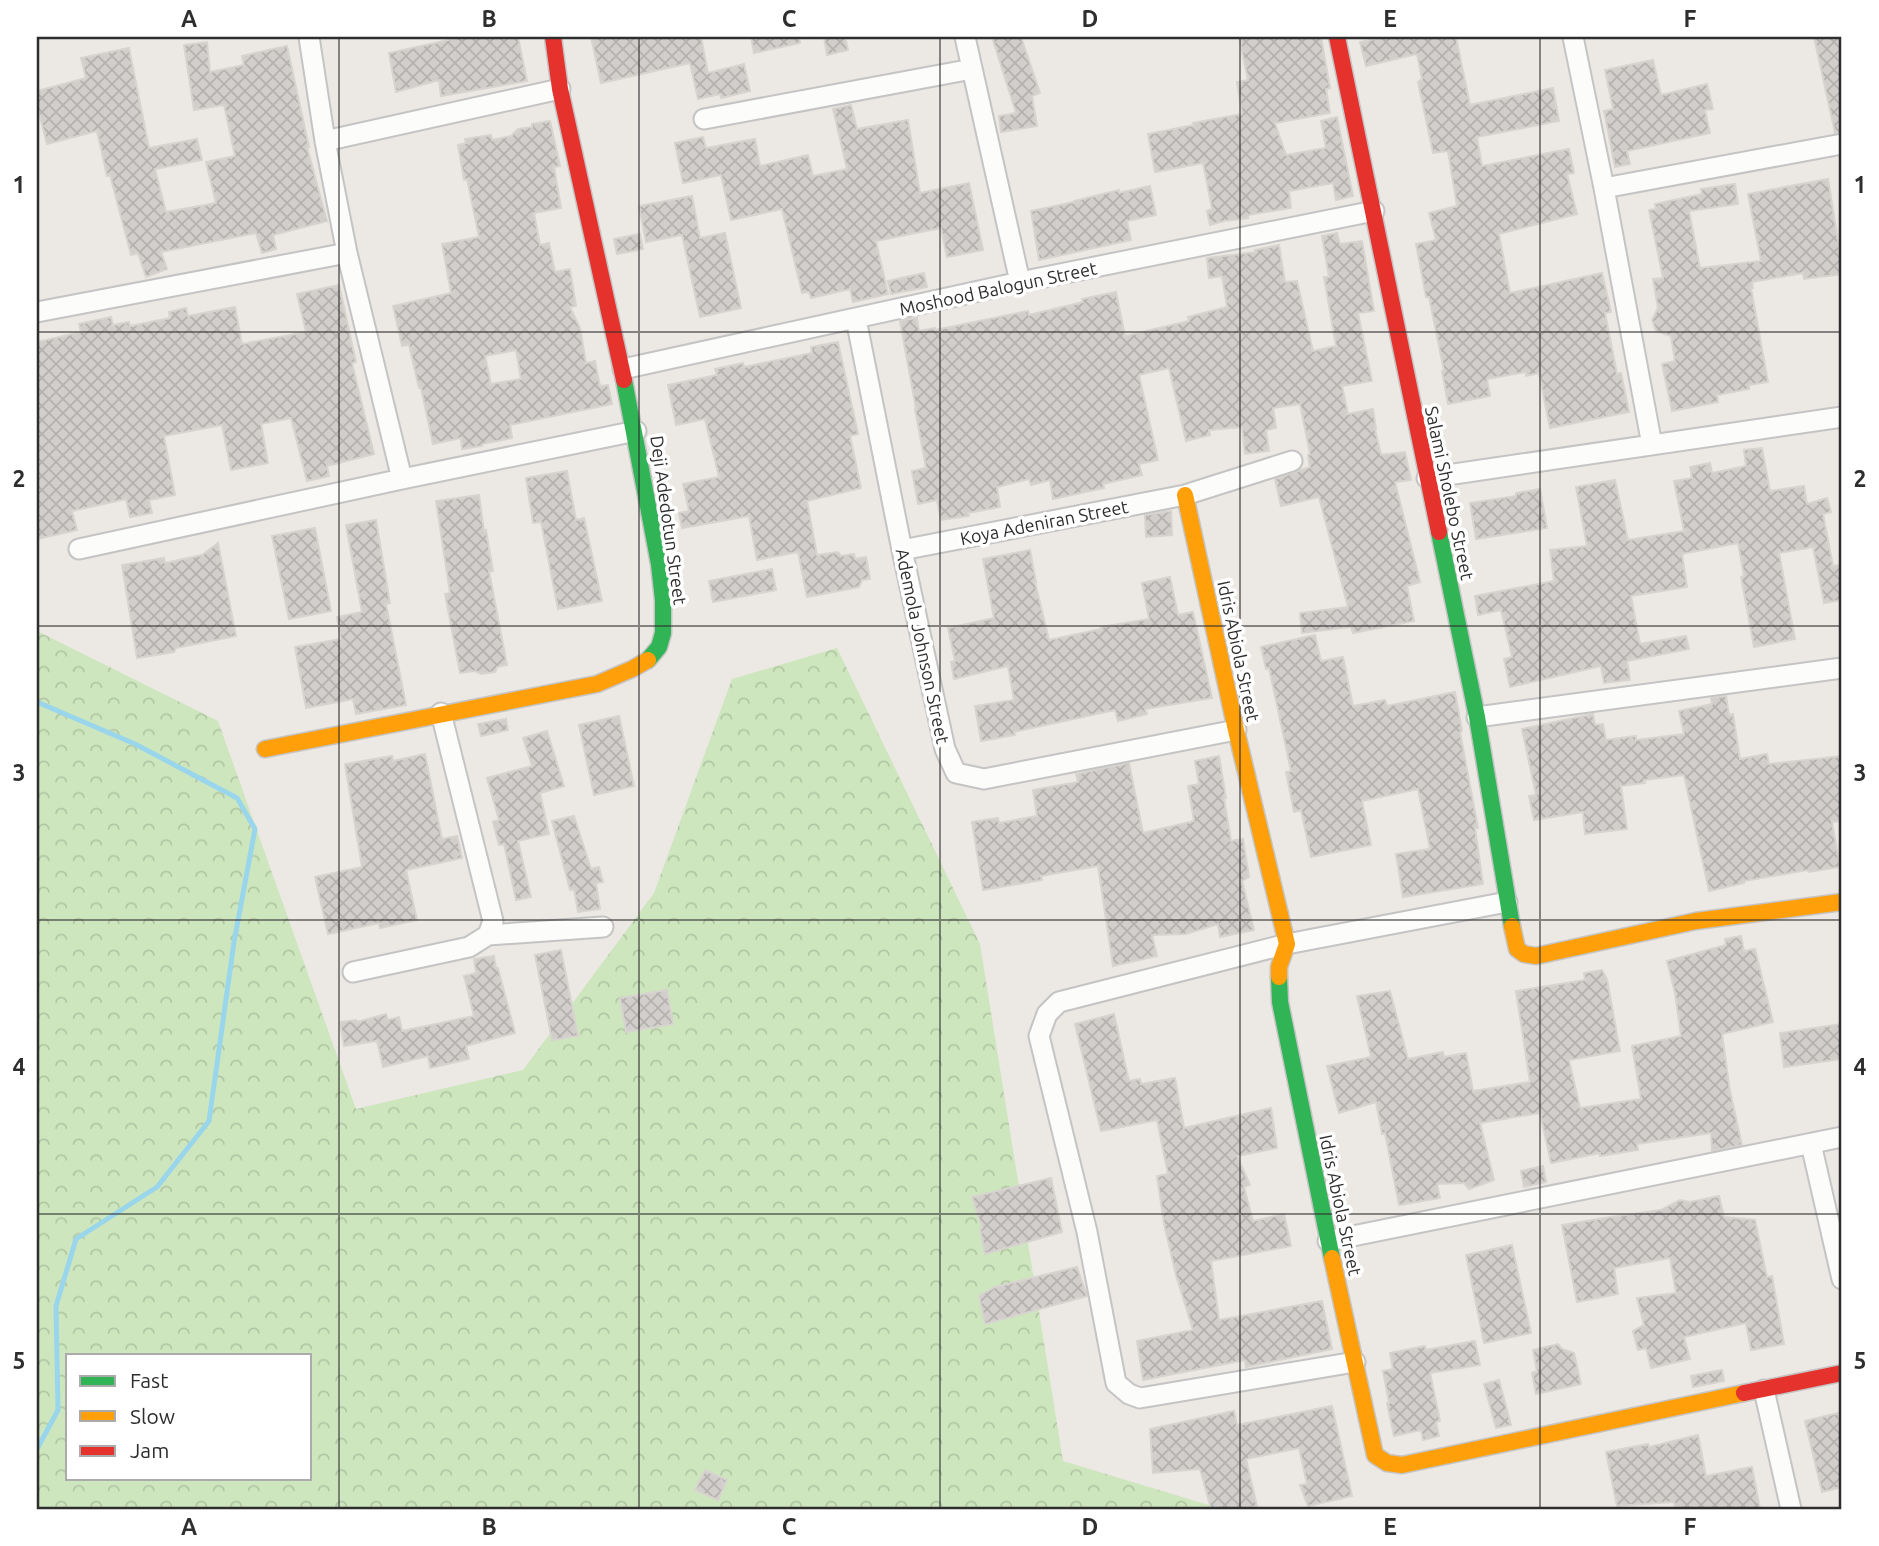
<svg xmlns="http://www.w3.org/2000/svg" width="1879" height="1546" font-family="Ubuntu,sans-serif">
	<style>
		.forest { fill: url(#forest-crowns); fill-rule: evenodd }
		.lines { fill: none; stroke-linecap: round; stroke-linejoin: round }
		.stream { stroke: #99d6ec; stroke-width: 5 }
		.building { fill: url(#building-cross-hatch); stroke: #d7d4d0; stroke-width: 2; fill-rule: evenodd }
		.street-casing { stroke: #c5c4c5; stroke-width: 23 }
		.fast-casing { stroke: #c5c4c5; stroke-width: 19 }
		.slow-casing { stroke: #c5c4c5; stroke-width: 19 }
		.jam-casing { stroke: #c5c4c5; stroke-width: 19 }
		.street { stroke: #fcfcfb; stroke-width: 19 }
		.fast { stroke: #30b455; stroke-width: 16 }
		.slow { stroke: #ff9f0a; stroke-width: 16 }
		.jam { stroke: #e5322d; stroke-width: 16 }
		.grid { fill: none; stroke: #2e2e2e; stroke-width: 2; stroke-opacity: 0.55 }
		.labels { text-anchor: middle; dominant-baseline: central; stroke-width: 7; stroke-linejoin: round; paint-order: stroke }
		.street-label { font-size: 18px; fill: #2e2e2e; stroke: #fff }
		.neatline { fill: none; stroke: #2e2e2e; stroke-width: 2.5 }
		.grid-label { font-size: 23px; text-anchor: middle; font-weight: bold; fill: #2e2e2e }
	</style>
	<defs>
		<pattern id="forest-crowns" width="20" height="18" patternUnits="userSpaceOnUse" patternTransform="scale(1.75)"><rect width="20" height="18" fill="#cee6be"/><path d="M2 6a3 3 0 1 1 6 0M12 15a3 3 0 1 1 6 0" fill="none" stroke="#b1c6a4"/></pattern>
		<pattern id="building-cross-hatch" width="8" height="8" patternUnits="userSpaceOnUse" patternTransform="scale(1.75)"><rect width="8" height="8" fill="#d1cecb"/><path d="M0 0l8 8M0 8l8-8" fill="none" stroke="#b4b1af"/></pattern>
	</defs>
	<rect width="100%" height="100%" fill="#ece8e4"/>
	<path class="forest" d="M37 631 218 721 356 1109 523 1070 654 893 732 679 837 648 980 944 1063 1461 1222 1509H37ZM68 1355H310V1478H68Z"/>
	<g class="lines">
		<path class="stream" d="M37 702 135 744 237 798 255 829 234 942 209 1121 157 1187 76 1239 56 1306 58 1410 37 1449"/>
	</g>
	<path class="building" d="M462 37H518L527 81 441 96 439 80 396 92 389 53Z
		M591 37H701L708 73 744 64 750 91 721 98 720 94 698 99 690 63 601 83Z
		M751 37H799L800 43 754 53Z
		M824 37H845L848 50 827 55Z
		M992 37H1021L1040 93 1032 96 1037 126 1001 132 999 116 1016 113Z
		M1239 37H1321L1330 88 1326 89 1330 113 1275 123 1286 155 1326 148 1321 121 1337 117 1353 196 1336 200 1333 183 1289 191 1291 208 1248 215V218L1224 221 1210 225 1207 211 1212 209 1203 163 1155 172 1148 134 1194 125 1193 123 1242 114 1237 82 1248 80Z
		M1385 37H1456L1470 105 1553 88 1559 121 1477 137 1482 166 1569 149 1574 173 1567 174 1577 214 1499 234 1510 293 1602 273 1611 312 1605 313 1617 374 1621 373 1629 412 1550 428 1539 373 1526 376V372L1487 379 1490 396 1448 404 1442 371H1444L1429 297H1426L1416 244 1436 240 1429 213 1457 206 1448 151 1433 153 1418 82 1422 79 1417 54 1366 66 1360 42Z
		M1814 37H1842V132L1835 133Z
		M207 42 210 72 244 65 242 56 287 46 309 147H307L327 221 273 235 276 249 262 253 256 233 161 252 167 269 146 277 138 253 131 255 110 175 107 176 97 131 47 144 37 105V91L86 78 81 58 129 48 149 148 197 139 202 160 155 169 166 212 216 203 206 162 235 156 224 105 194 110 184 45Z
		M1653 60 1661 95 1707 84 1713 109 1705 110 1710 133 1627 151 1630 164 1615 167 1604 111 1613 109 1605 70Z
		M851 105 857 129 908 120 920 193 969 183 983 250 947 257 941 228 876 241 888 294 853 302 850 289 811 298 809 292 802 293 782 209 731 220 721 175 683 183 675 143 703 137 706 148 755 139 760 166 808 155 813 176 847 169 833 109Z
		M550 121 560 166 554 167 561 208 534 213 540 245 549 243 555 272 570 269 576 306 570 307 580 328 586 363 595 361 600 386 608 385 612 404 510 425 512 438 482 444V446L462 449 461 438 433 444 421 388H419L409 345 402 346 393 306 451 293 442 244 479 237 467 179 464 180 458 145 466 143 465 139 491 135 492 140 511 136 518 129 532 127V124ZM516 350 521 379 491 384 485 356Z
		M1828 179 1840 254H1842V274L1804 279 1803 273 1752 282 1753 288H1751L1768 382 1749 385V389L1717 395 1718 402 1672 411 1662 364 1675 361 1671 336 1656 331 1652 320 1658 308 1653 279 1663 278 1649 210 1656 209 1655 204 1702 194 1701 189 1735 184 1738 204 1689 211 1700 268 1761 261 1748 194Z
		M1150 186 1156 215 1127 221 1131 240 1039 260 1031 211 1074 202V201L1119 190V193Z
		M692 196 700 238 725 233 741 308 700 317 682 235 646 242 639 206Z
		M1337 233 1340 244 1362 241 1374 311 1358 313 1372 381 1342 386 1348 414 1373 409 1376 429H1375L1381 455 1405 452 1411 480 1395 482 1420 582 1407 586 1414 621 1353 633 1351 627 1302 633 1300 613 1348 607 1319 497 1281 506 1275 479 1310 467 1308 455 1310 454 1300 404 1273 408 1276 428 1266 430 1269 451 1245 454 1242 427 1209 430 1210 435 1186 441 1169 368 1139 375 1158 460 1139 464 1142 475 1103 484 1104 488 1053 499 1050 480 1031 485 1029 479 997 487 1000 507 968 513 969 516 941 520 937 500 918 504 912 471 926 468 915 409H916L900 321 917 318 919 331 935 328V330L1028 311 1029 315 1083 302 1082 299 1116 292 1125 336 1189 321 1188 317 1227 307 1222 276 1209 278 1207 258 1256 252 1255 250 1279 245 1285 282 1297 281 1313 351 1336 346 1324 277H1329L1322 236Z
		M640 234 643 249 617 254 614 239Z
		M924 273 927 287 891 294 888 281Z
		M339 285 356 362 352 363 374 454 327 466 329 476 307 481 291 418 261 424 268 463 231 470 222 425 164 436 175 495 149 500 152 513 130 517 126 499 72 511 77 530 37 539V342L81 332 79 324 111 317 113 325 129 322 130 326 170 318 169 312 186 308 188 316 235 307 242 344 306 332 297 294Z
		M838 342 858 434 850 436 861 488 807 501 817 555 838 552 841 556 854 554 855 559 866 557 870 579 862 580 859 587 807 597 798 552 757 560 749 516 682 528 679 513 689 511 683 484 719 477 705 419 676 425 668 385 717 375 715 369 743 363 744 367 812 353 811 347Z
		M1762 448 1770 491 1804 486 1807 504 1827 498 1831 512 1823 514 1833 566 1840 565 1842 575V600L1824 603 1813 547 1779 553 1795 639 1754 647 1741 577 1744 576 1738 543 1682 554 1687 587 1631 596 1640 644 1686 636 1689 649 1627 661 1630 680 1604 683 1601 666 1510 687 1504 659 1512 657 1501 610 1478 615 1475 596 1554 581 1550 550 1587 546 1576 487 1615 480 1628 540 1684 531 1674 481 1692 478 1690 467 1710 463 1712 473 1746 466 1744 450Z
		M567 471 576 520 584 518 602 601 558 609 541 522 533 523 526 478Z
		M1540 489 1547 528 1476 539 1470 503 1516 496V493Z
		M479 495 484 531 486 530 493 571H489L507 665 497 667 495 672 481 674 475 671 460 673 445 594 450 593 436 501Z
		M1171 511 1172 535 1146 537 1145 515Z
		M376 520 390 603 386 604 406 705 356 714 353 699 306 708 295 647 341 639 337 617 362 612 346 525Z
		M315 528 331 611 289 619 272 536Z
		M218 543 236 636 176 648 174 652 137 658 122 565 164 558 165 563 202 555Z
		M1030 550 1036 582H1035L1049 640 1101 629V627L1149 619 1142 583 1170 577 1178 615 1193 612 1212 698 1145 709 1147 714 1118 721 1115 710 1014 732 1015 735 981 741 975 706 1014 700 1008 666 954 679 951 662 955 661 948 628 994 618 983 559Z
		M772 569 776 590 713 602 709 581Z
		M1315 635 1321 661 1343 657 1353 706 1385 700 1387 706 1455 692 1462 731 1460 732 1478 828H1475L1483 884 1403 897 1396 854 1430 849 1418 789 1362 801 1371 845 1311 857 1301 810 1294 812 1286 772 1291 771 1269 668 1266 669 1261 647Z
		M1726 696 1729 715 1733 714 1740 759 1767 754 1769 764 1842 756V821L1832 822 1840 867 1809 872 1808 870 1744 881V883L1709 891 1684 775 1644 780 1645 783 1621 786 1627 829 1585 834 1583 812 1534 820 1529 796 1536 795 1522 729 1593 714 1595 725 1603 724 1606 740 1636 736V740L1684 734 1679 711 1712 704 1711 698Z
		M619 716 634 786 594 795 579 725Z
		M506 719 508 730 481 736 478 724Z
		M547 731 564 786 540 793 549 834 518 841 531 897 516 900 504 844 499 845 493 822 499 820 487 778 532 766 523 738Z
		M425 754 442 839 457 836 462 858 406 870 417 920 380 928 379 923 328 934 315 877 362 867 345 764 392 756 393 761Z
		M1219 756 1226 798H1224L1231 841 1243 839 1249 877 1242 881 1254 930 1220 937 1218 924 1186 934 1152 935 1157 956 1113 966 1098 866 1041 876 1042 880 983 890 972 822 998 818 999 823 1037 816 1033 790 1078 782 1076 774 1129 763 1143 833 1194 821 1188 786 1199 784 1195 761Z
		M574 816 591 869 599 867 603 882 596 883 600 909 578 912 574 889 570 890 552 821Z
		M1741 936 1744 951 1755 949 1773 1022 1722 1034 1730 1091 1742 1145 1712 1151 1711 1133 1637 1144 1638 1150 1600 1156V1153L1551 1163 1540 1113 1480 1123 1494 1180 1469 1189 1464 1183 1437 1184 1440 1198 1399 1205 1385 1133 1382 1134 1376 1102 1339 1113 1327 1066 1371 1057 1357 996 1390 991 1408 1059 1443 1052 1444 1057 1466 1053 1473 1091 1530 1082 1516 991 1585 980 1584 973 1602 970 1607 979 1620 1051 1569 1060 1580 1108 1641 1099 1632 1046 1681 1036 1675 993 1667 961 1726 945 1725 939Z
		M561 950 578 1036 552 1040 535 955Z
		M494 956 496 968H498L515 1033 466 1046 469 1059 430 1068 428 1056 383 1067 377 1041 344 1046 340 1022 356 1020 357 1022 386 1014 388 1020 399 1017 402 1031 474 1016 464 976 476 973 474 959Z
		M667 990 673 1024 626 1032 620 998Z
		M1114 1014 1129 1081 1140 1079 1141 1084 1175 1078 1184 1128 1271 1108 1277 1148 1237 1156 1250 1185 1244 1187 1253 1221 1284 1214 1291 1246 1211 1261 1219 1320 1322 1301 1332 1349 1246 1367 1245 1360 1143 1380 1137 1341 1193 1330 1176 1275 1164 1224 1157 1176 1168 1174 1157 1120 1101 1131 1075 1024Z
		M1842 1024V1059L1784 1067 1780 1033Z
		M1543 1166 1546 1182 1524 1187 1521 1171Z
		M1051 1178 1062 1232 985 1254 980 1229 982 1228 972 1197Z
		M1719 1196 1724 1217 1755 1220 1767 1277 1772 1276 1784 1344 1751 1350 1746 1323 1684 1337 1690 1359 1651 1368 1646 1348 1638 1350 1633 1331 1644 1325 1637 1298 1676 1293 1670 1258 1614 1268 1618 1294 1577 1302 1562 1225 1604 1218 1661 1210 1680 1200 1690 1202Z
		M1512 1245 1531 1333 1484 1343 1466 1255Z
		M1077 1267 1087 1296 985 1324 979 1296 995 1287Z
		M1475 1341 1480 1365 1430 1373 1440 1421 1436 1422 1439 1436 1423 1440 1421 1430 1394 1436 1387 1403H1389L1383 1371 1393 1369 1390 1353 1425 1346 1426 1350Z
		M1558 1344 1562 1349 1574 1353 1581 1384 1536 1394 1532 1373 1537 1371 1533 1350Z
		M1722 1370 1724 1381 1693 1387 1691 1376Z
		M1499 1380 1511 1425 1496 1428 1484 1384Z
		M1332 1406 1352 1496 1308 1506 1300 1485 1307 1484 1299 1448 1246 1459 1257 1506 1246 1509H1211L1200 1469 1153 1473 1150 1429 1234 1411 1237 1425Z
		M1838 1413 1842 1429V1487L1822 1492 1805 1421Z
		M1698 1435 1706 1476 1752 1467 1760 1509H1676L1674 1502 1617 1506 1606 1452 1648 1444 1649 1447Z
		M705 1470 727 1480 718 1500 695 1490Z"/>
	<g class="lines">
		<g class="street-casing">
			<path id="street" d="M309 37 325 141 347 253 402 479
				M965 37 1020 282
				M1573 37 1604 188 1652 445
				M704 119 972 69
				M325 141 560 89
				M1604 188 1842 144
				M37 312 347 253
				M856 319 902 550 945 749 956 773 984 779 1236 730
				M623 369 1020 282 1374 211
				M1427 478 1842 417
				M79 549 402 479 636 431
				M902 550 1185 495 1292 461
				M1477 717 1842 668
				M488 935 603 927
				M353 972 469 947 488 935 493 921 441 713
				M1811 1144 1842 1279
				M1328 1241 1842 1137
				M1355 1362 1140 1398 1129 1394 1116 1383 1087 1232 1039 1036 1047 1014 1059 1002 1287 944 1507 902
				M1764 1390 1791 1509"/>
		</g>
		<g class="fast-casing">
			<path id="fast" d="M624 380 659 564 663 600V633L659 647 648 660
				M1439 532 1477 717 1512 926
				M1279 977 1280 1002 1332 1258"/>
		</g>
		<g class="slow-casing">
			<path id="slow" d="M1185 495 1236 730 1287 944 1279 967V977
				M265 749 597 684 632 669 648 660
				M1512 926 1517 949 1524 954 1536 956 1696 921 1842 902
				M1332 1258 1375 1455 1387 1463 1402 1465 1744 1393"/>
		</g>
		<g class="jam-casing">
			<path id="jam" d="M553 37 560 89 624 380
				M1337 37 1439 532
				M1744 1393 1842 1373"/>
		</g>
		<use href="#street" class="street"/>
		<use href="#fast" class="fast"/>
		<use href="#slow" class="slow"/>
		<use href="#jam" class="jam"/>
	</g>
	<path class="grid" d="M339 37V1509M639 37V1509M940 37V1509M1240 37V1509M1540 37V1509M37 332H1842M37 626H1842M37 920H1842M37 1214H1842"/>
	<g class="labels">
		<g class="street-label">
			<text transform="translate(998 288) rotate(-12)">Moshood Balogun Street</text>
			<text transform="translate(1450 493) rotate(78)">Salami Sholebo Street</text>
			<text transform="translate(669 520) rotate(82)">Deji Adedotun Street</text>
			<text transform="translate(1044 522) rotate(-11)">Koya Adeniran Street</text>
			<text transform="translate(923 646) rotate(78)">Ademola Johnson Street</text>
			<text transform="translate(1239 651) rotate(78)">Idris Abiola Street</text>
			<text transform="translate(1341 1205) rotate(78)">Idris Abiola Street</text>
		</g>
	</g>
	<rect width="1879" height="1546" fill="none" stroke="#ffffff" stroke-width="77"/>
	<rect x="66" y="1354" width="245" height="126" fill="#ffffff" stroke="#ababab" stroke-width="2"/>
	<rect x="80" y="1376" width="35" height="10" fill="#30b455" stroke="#ababab" stroke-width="2"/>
	<text x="130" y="1388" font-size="21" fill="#2e2e2e">Fast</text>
	<rect x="80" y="1411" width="35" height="10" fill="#ff9f0a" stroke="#ababab" stroke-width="2"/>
	<text x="130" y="1424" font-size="21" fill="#2e2e2e">Slow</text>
	<rect x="80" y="1446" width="35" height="10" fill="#e5322d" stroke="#ababab" stroke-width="2"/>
	<text x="130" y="1458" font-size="21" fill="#2e2e2e">Jam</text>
	<rect x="38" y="38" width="1802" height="1470" class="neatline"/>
	<g class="grid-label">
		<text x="189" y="27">A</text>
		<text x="489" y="27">B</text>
		<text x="789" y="27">C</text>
		<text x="1090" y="27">D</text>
		<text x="1390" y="27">E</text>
		<text x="1690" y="27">F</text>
		<text x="19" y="193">1</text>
		<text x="1860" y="193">1</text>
		<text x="19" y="487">2</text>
		<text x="1860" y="487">2</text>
		<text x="19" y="781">3</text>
		<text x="1860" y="781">3</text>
		<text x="19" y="1075">4</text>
		<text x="1860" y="1075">4</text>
		<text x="19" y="1369">5</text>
		<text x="1860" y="1369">5</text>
		<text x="189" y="1535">A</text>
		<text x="489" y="1535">B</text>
		<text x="789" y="1535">C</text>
		<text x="1090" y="1535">D</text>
		<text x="1390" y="1535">E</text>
		<text x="1690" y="1535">F</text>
	</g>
</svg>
